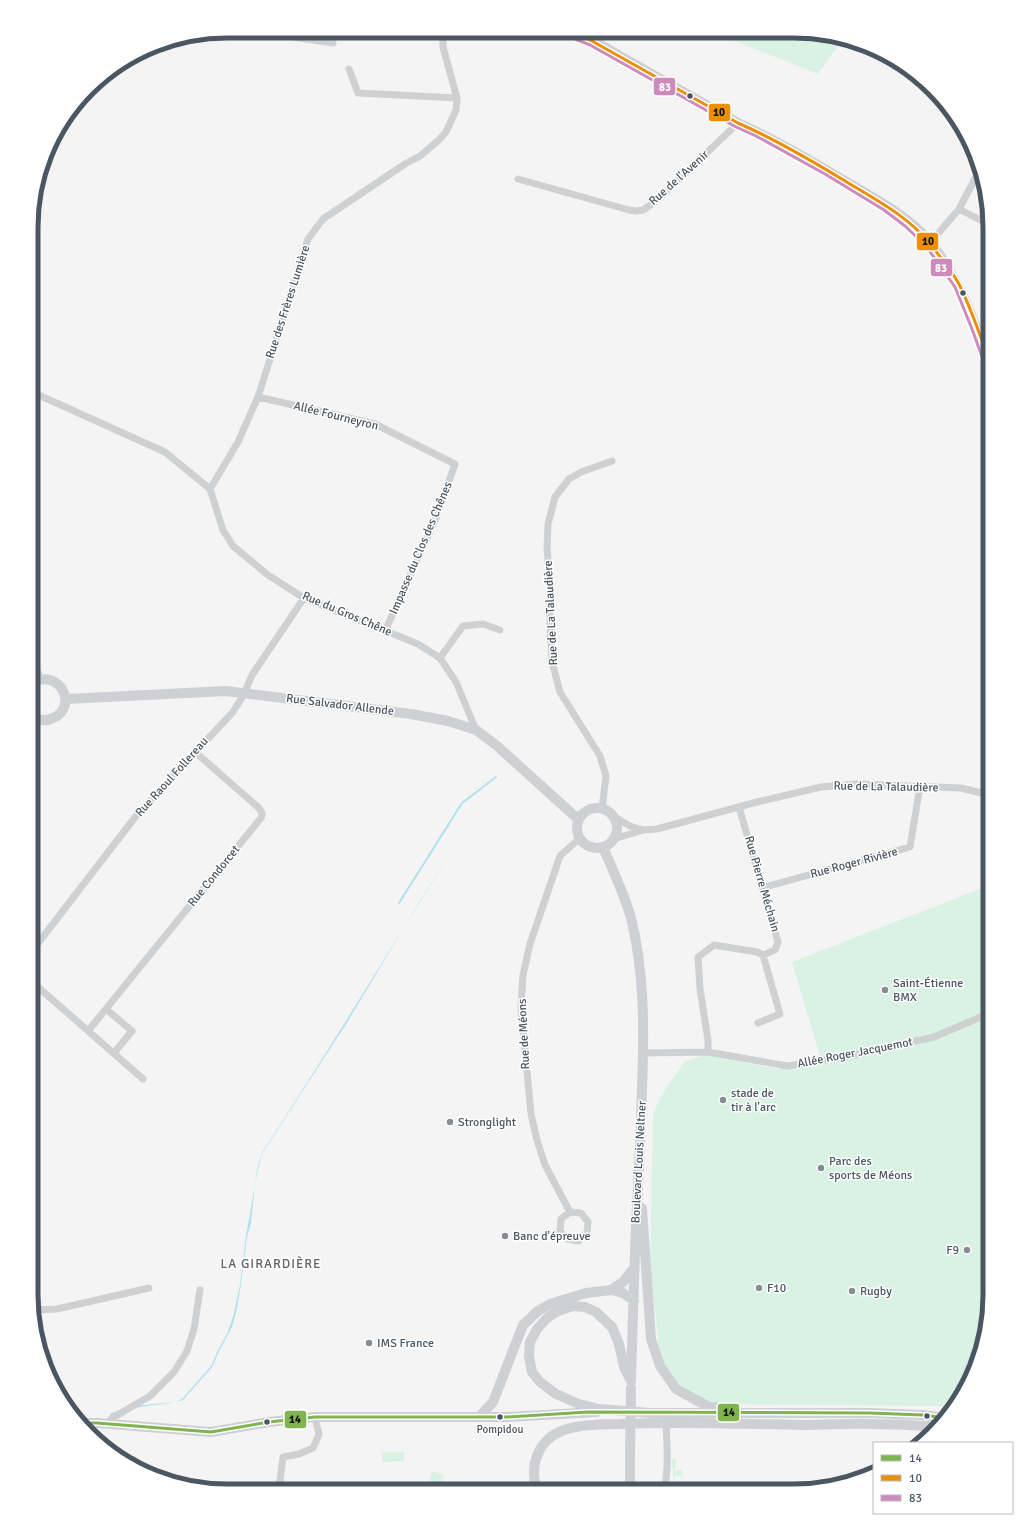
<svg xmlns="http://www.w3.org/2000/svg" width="1021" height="1522" font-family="Signika,sans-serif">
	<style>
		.green { fill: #d9f2e3 }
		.water { fill: #aee2f0 }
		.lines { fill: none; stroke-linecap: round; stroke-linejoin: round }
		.stream { stroke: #aee2f0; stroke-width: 2 }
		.street { stroke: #ced0d2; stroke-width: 7 }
		.secondary { stroke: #ced0d4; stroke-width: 10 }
		.secondary-bridge { stroke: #ced0d4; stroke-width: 10 }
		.bus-1-casing { stroke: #fff; stroke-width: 6 }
		.bus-2-casing { stroke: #fff; stroke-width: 6 }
		.bus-3-casing { stroke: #fff; stroke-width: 6 }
		.bus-1 { stroke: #7fb44e; stroke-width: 3 }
		.bus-2 { stroke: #eb8f05; stroke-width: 3 }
		.bus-3 { stroke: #ce8abb; stroke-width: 3 }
		.bus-dot { fill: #4a5661; stroke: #fff; stroke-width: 1.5 }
		.poi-dot { fill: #868d94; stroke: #fff; stroke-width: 1.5 }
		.labels { text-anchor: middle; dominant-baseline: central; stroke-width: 3; stroke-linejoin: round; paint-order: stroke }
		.bus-label { font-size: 11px; fill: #4a5661; stroke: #fff }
		.street-label { font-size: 12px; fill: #4a5661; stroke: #fff }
		.poi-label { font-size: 12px; fill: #4a5661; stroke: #fff; text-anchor: start }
		.neighbourhood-label { font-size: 13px; letter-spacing: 1px; fill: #5f6368; stroke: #fff }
		.rim { fill: none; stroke: #4a5661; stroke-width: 5 }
		.line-badge { stroke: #fff; stroke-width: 1.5 }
		.badge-label { font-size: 11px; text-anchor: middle; font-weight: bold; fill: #fff }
		.pale-badge-label { font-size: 11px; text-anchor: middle; font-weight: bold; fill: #111 }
	</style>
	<rect width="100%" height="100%" fill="#f4f4f4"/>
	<path class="green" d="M712 32 820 33 843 39 818 74Z
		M990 885V1308L980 1358 957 1404 952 1409 940 1406 711 1404 690 1393 674 1380 666 1368 660 1353 650 1270 653 1113 664 1091 685 1061 705 1055 778 1069 822 1063 792 962Z
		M382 1452H404V1461L382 1462Z
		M673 1458 676 1460 675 1470H682V1476H675V1491L672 1461Z
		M432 1471 444 1475 440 1490H427Z"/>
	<path class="water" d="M465 830 418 904 348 1021 263 1152 259 1165 255 1184 251 1223 247 1237 241 1285 236 1313 232 1327 218 1353 213 1366 183 1400 170 1403 133 1408 108 1419 111 1413 135 1406 175 1402 182 1399 212 1365 217 1352 227 1334 233 1317 240 1285 246 1236 254 1190 258 1165 263 1151C332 1046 397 937 465 830Z"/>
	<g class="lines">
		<path class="stream" d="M399 903 462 803 496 777"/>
		<path class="street" d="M274 31 293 37 333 43
			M349 69 358 93 457 98
			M518 179 629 210 636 211 643 210 655 202 738 123
			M959 209 990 225
			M930 243 959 209 979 171
			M32 392 165 452 210 489 223 530 233 546 268 575 304 598 418 644 440 658 456 682 476 730
			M258 397 375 424 455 464 436 518 385 631
			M210 489 238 442 258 397 308 239 323 219 405 164 420 156 439 140 446 132 456 110 457 98 443 47V32
			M440 658 463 626 483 624 500 630
			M602 809 606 776 600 756 560 692 552 662 550 624V582L547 548 548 524 555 497 569 479 581 472 612 461
			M613 816 630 826 643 830
			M614 839 643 830 657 829 757 802 821 787 857 784 961 788 990 795
			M762 888 910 847 920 786
			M32 951 136 816 233 712 244 694 252 675 304 598
			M31 981 143 1079
			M106 1009 132 1031 114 1053
			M758 1023 780 1014 763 955
			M88 1031 261 818 262 813 259 808 195 752
			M708 1052V1040L700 989 698 957 714 945 757 952 763 955 775 950 778 942 739 807
			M643 1053 708 1052 787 1066 845 1057 934 1037 990 1013
			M570 1212 561 1219 560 1231 567 1239 579 1241 587 1233 588 1222 581 1213 570 1212 545 1165 537 1140 531 1114 521 1007 523 975 530 944 560 856 580 838
			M34 1310 57 1309 149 1288
			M106 1424 114 1417 150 1396 174 1372 187 1351 194 1329 200 1290
			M130 1464 134 1460
			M277 1490 280 1481 283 1457 299 1454 313 1448 319 1435 315 1417
			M664 1491C669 1468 667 1446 666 1423"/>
		<path class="secondary" d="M578 32 738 123C775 140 810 160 845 181 875 199 909 216 931 243 959 279 974 321 990 363
			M32 660 39 680
			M66 699 226 691 411 714 448 721 476 730 496 745 579 820
			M32 715C38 720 45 722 53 718 79 707 60 667 32 683
			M577 828a20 20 0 1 1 40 0a20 20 0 1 1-40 0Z
			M603 847C613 871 624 893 631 918 645 974 644 1032 642 1089 641 1128 639 1167 637 1207 634 1264 633 1321 631 1379
			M642 1208 651 1339 660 1366 676 1389 709 1407 721 1408
			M611 1290 623 1282 633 1269
			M631 1381 624 1367 619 1344 612 1327 596 1312 585 1307 573 1306 558 1311 547 1318 537 1329 530 1342 529 1356 532 1372 540 1382 556 1394 579 1404 599 1409 651 1413H870L923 1415 945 1418
			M479 1417 493 1402 523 1325 538 1311 550 1304 586 1293 611 1290 623 1293 634 1301
			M80 1423H97L211 1432 269 1422 315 1417H507L597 1412
			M537 1490C529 1467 537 1443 559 1432 573 1425 603 1424 619 1424 681 1421 742 1424 804 1425 827 1425 850 1423 873 1424 894 1424 916 1425 937 1427
			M630 1491V1452"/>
		<path class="secondary-bridge" d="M630 1452 631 1388"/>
		<g class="bus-1-casing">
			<path id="bus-1" d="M80 1423H97L211 1432 269 1422 315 1417H507L588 1412 870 1413 923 1415 945 1418"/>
		</g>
		<g class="bus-2-casing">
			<path id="bus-2" d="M572 32 592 41 738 123C777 140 814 162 850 184 878 201 910 218 930 244 939 255 954 274 960 286 972 311 981 337 990 363"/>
		</g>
		<g class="bus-3-casing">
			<path id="bus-3" d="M570 37 590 45 736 127 756 136 825 174 884 210 905 226 926 246 955 287 972 329 985 365"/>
		</g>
		<use href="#bus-1" class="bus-1"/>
		<use href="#bus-2" class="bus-2"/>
		<use href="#bus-3" class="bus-3"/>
	</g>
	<g class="bus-dot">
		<circle cx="690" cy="96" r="3.5"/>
		<circle cx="963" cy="293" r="3.5"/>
		<circle cx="927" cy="1416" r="3.5"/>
		<circle cx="500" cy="1417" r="3.5"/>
		<circle cx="267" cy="1422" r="3.5"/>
	</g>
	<g class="poi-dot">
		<circle cx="885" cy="990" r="4"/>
		<circle cx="723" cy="1100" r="4"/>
		<circle cx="450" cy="1122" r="4"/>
		<circle cx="821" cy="1168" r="4"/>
		<circle cx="505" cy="1236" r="4"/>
		<circle cx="967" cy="1250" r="4"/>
		<circle cx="759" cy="1288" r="4"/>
		<circle cx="852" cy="1291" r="4"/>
		<circle cx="369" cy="1343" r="4"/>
	</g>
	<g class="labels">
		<g class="bus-label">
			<text x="500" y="1429">Pompidou</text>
		</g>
		<g class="street-label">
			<text transform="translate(679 178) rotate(-42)">Rue de l'Avenir</text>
			<text transform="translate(288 302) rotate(-72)">Rue des Frères Lumière</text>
			<text transform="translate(336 416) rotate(14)">Allée Fourneyron</text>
			<text transform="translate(421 548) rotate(-67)">Impasse du Clos des Chênes</text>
			<text transform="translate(551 613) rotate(-93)">Rue de La Talaudière</text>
			<text transform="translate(347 614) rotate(23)">Rue du Gros Chêne</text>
			<text transform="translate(340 705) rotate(7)">Rue Salvador Allende</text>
			<text transform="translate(172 777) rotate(-48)">Rue Raoul Follereau</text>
			<text transform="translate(886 787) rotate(1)">Rue de La Talaudière</text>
			<text transform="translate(854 863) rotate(-15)">Rue Roger Rivière</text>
			<text transform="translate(214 876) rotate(-51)">Rue Condorcet</text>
			<text transform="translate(762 884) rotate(74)">Rue Pierre Méchain</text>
			<text transform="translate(524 1034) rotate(-93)">Rue de Méons</text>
			<text transform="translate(855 1053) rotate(-11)">Allée Roger Jacquemot</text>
			<text transform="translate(639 1162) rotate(-87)">Boulevard Louis Neltner</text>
		</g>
		<g class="poi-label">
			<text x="893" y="983">Saint-Étienne<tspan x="893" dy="14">BMX</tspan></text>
			<text x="731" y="1093">stade de<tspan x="731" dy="14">tir à l'arc</tspan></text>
			<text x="458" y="1122">Stronglight</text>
			<text x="829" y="1161">Parc des<tspan x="829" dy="14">sports de Méons</tspan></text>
			<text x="513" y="1236">Banc d'épreuve</text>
			<text x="959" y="1250" text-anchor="end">F9</text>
			<text x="767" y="1288">F10</text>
			<text x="860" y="1291">Rugby</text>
			<text x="377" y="1343">IMS France</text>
		</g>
		<g class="neighbourhood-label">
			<text x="271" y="1264">LA GIRARDIÈRE</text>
		</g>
	</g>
	<path d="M0 0H1021V1522H0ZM227 38H794A189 189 0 0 1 983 227V1295A189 189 0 0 1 794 1484H227A189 189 0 0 1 38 1295V227A189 189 0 0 1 227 38Z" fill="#fff" fill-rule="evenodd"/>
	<path class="rim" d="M227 38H794A189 189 0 0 1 983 227V1295A189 189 0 0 1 794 1484H227A189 189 0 0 1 38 1295V227A189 189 0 0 1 227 38Z"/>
	<g class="line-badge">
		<rect x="653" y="77" width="23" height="19" rx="4" fill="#ce8abb"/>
		<rect x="708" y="103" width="23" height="19" rx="4" fill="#eb8f05"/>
		<rect x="916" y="232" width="23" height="19" rx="4" fill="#eb8f05"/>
		<rect x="930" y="258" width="23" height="19" rx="4" fill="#ce8abb"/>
		<rect x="717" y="1403" width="23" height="19" rx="4" fill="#7fb44e"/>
		<rect x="284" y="1410" width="23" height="19" rx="4" fill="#7fb44e"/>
	</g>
	<g class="badge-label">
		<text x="665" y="91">83</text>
		<text x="941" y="272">83</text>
	</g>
	<g class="pale-badge-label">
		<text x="719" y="116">10</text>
		<text x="928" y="245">10</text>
		<text x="729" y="1416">14</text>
		<text x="295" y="1423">14</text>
	</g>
	<rect x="873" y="1442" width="140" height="72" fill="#ffffff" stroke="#b7bbc0"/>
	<rect x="881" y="1455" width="20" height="6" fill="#7fb44e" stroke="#b7bbc0"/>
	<text x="909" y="1462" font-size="12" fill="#4a5661">14</text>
	<rect x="881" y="1475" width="20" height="6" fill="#eb8f05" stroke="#b7bbc0"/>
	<text x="909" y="1482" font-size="12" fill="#4a5661">10</text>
	<rect x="881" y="1495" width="20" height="6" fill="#ce8abb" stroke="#b7bbc0"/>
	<text x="909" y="1502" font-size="12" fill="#4a5661">83</text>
</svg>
